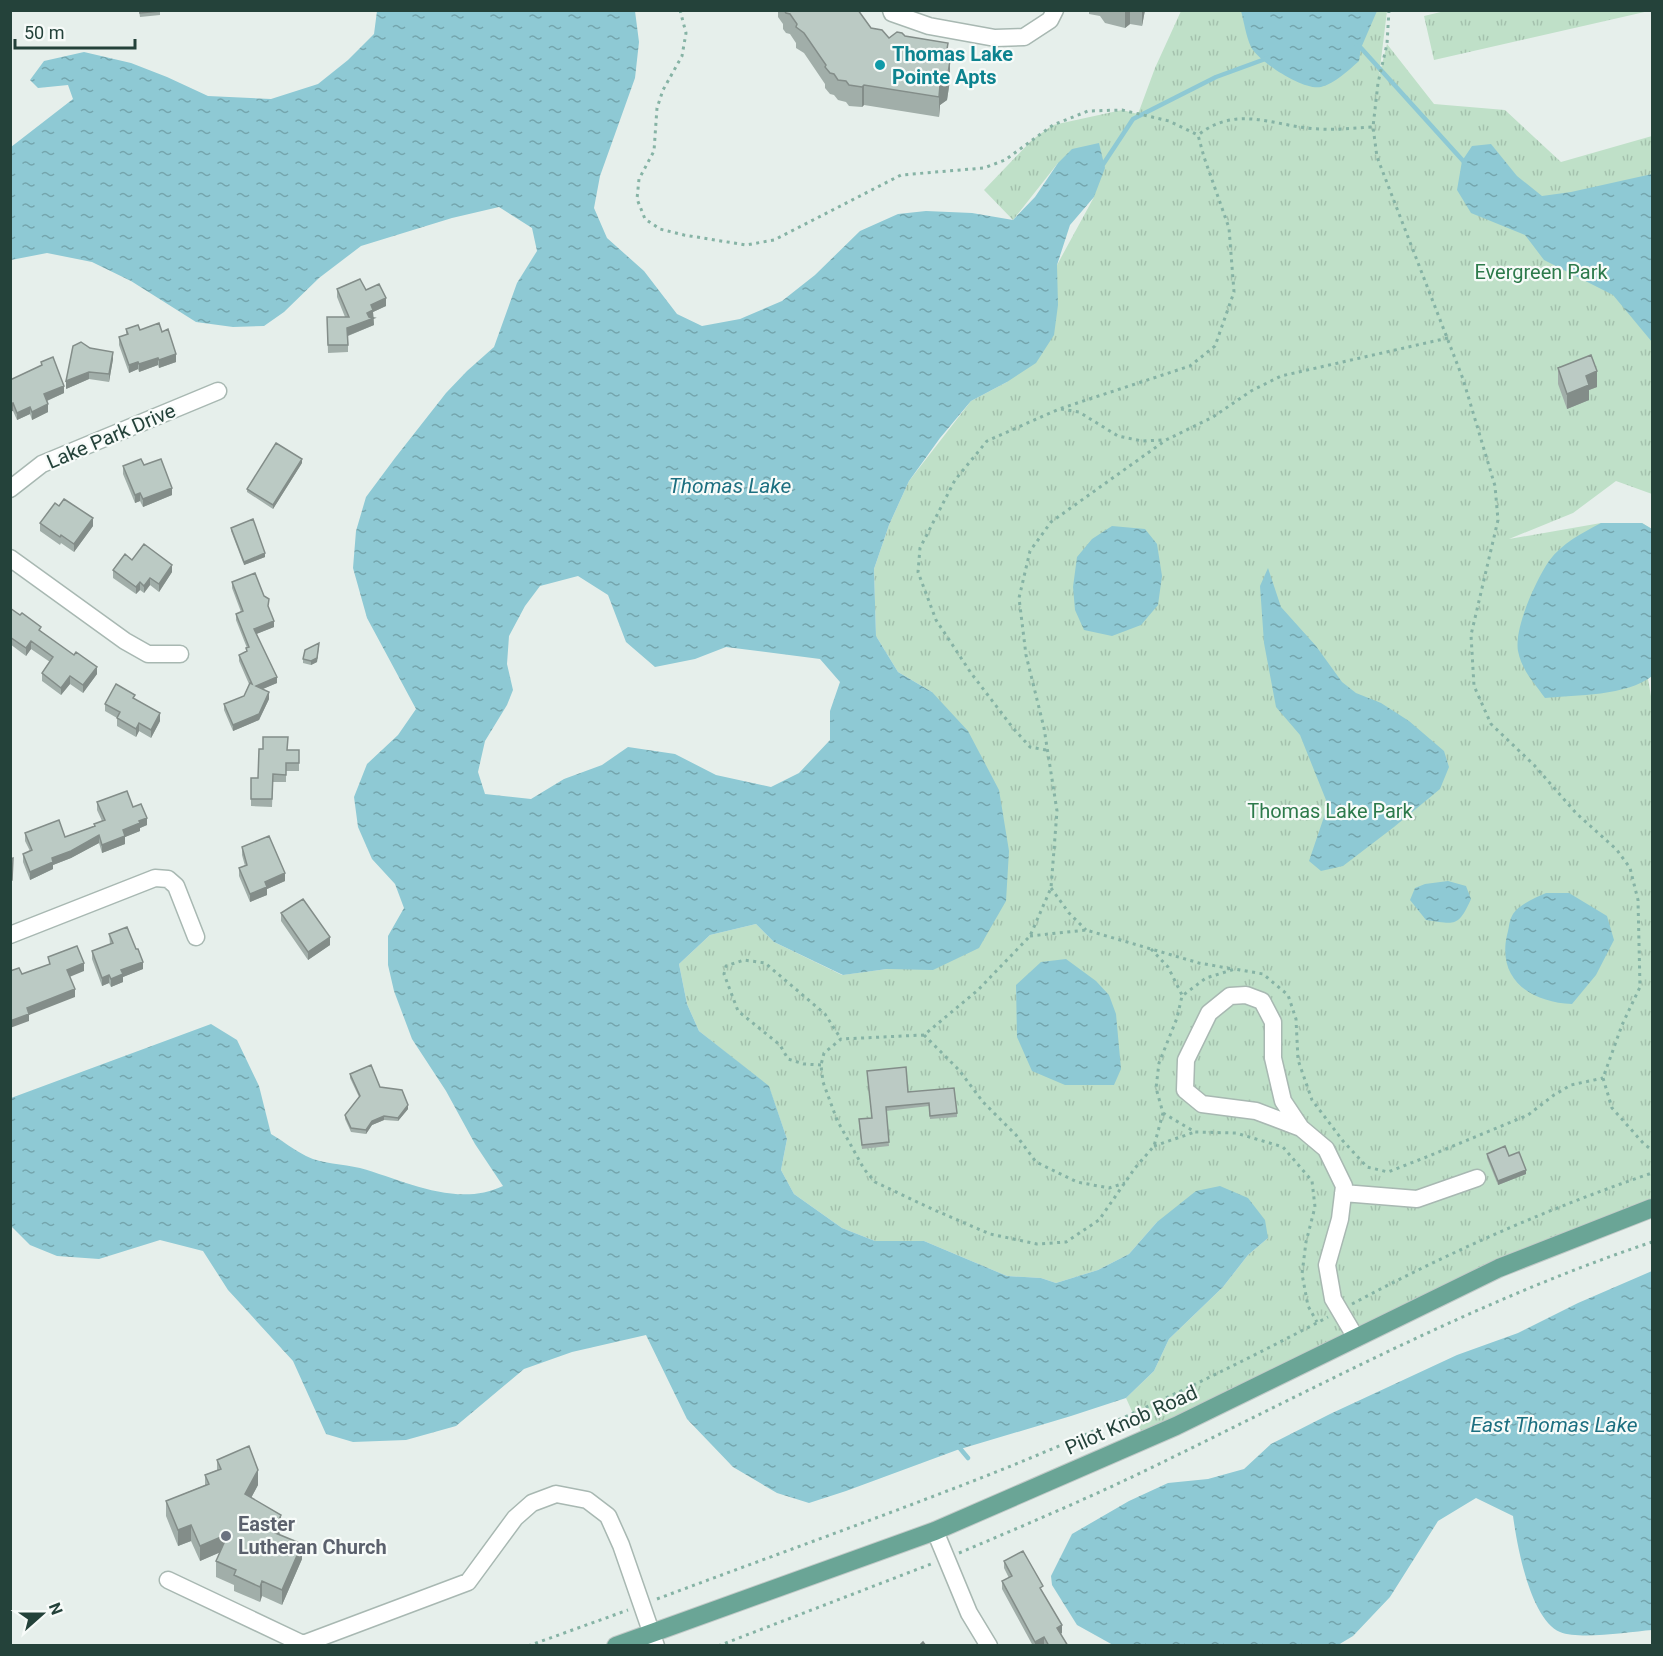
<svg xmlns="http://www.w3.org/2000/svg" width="1663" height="1656" font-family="Roboto,sans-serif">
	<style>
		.park { fill: url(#park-tufts) }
		.water { fill: url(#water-ripples); fill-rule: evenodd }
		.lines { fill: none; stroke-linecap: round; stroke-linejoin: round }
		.stream { stroke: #8ec9d4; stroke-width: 4.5 }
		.minor-casing { stroke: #a8b8b2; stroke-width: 19 }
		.major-casing { stroke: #c2cac8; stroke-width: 20 }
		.path { stroke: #86b3a5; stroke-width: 3; stroke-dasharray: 3 4.5; stroke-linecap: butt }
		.minor { stroke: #fff; stroke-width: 16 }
		.major { stroke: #6aa596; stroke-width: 18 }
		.wall { fill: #a1aea9 }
		.shaded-wall { fill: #838d89 }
		.building { fill: #bbcac4; stroke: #838d89; stroke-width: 1.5 }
		.culture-dot { fill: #0f9aa8; stroke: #f7fbf9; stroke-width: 2 }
		.worship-dot { fill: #6b7280; stroke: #f7fbf9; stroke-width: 2 }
		.labels { text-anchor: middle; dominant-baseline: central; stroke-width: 4.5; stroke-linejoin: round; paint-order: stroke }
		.culture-label { font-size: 20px; font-weight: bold; fill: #0d838f; stroke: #f7fbf9; text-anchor: start }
		.park-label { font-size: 20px; fill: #2d7a4b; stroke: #f7fbf9 }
		.street-label { font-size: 20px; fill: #24423a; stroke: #f7fbf9 }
		.worship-label { font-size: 20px; font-weight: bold; fill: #5b616d; stroke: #f7fbf9; text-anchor: start }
		.water-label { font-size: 21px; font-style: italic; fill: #1c6f80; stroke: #f7fbf9 }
	</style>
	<defs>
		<pattern id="park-tufts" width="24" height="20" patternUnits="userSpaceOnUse" patternTransform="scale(1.5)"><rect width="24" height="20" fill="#bfe0c8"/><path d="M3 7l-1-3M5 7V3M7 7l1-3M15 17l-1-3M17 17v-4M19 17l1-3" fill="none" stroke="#a4c1ad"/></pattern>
		<pattern id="water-ripples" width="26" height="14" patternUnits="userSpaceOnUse" patternTransform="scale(1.5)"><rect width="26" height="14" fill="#8ec9d4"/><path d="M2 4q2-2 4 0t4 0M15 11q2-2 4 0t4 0" fill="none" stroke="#74a5ad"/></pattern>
	</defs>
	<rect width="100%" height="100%" fill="#e6efeb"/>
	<path class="park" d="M1449 10H1649V11L1434 60 1424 16Z
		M1181 11H1387L1379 76 1387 44 1434 104 1505 110 1561 162 1652 136V494L1616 481 1573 513 1509 539 1601 523H1642L1652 529V676L1648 679 1652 702V1209L1634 1215 1145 1440 1126 1398 1154 1371 1169 1339 1223 1287 1248 1255 1268 1238 1157 1222 1129 1254 1098 1270 1056 1283 1041 1278 1007 1276 924 1241H875L842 1228 794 1194 781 1170 787 1139 769 1087 699 1031 687 1004 679 964 710 935 756 924 774 942 842 975 887 969 932 692 898 672 876 636 874 569 889 525 909 481 971 401 1007 382 1057 265 1094 197 1058 163 1013 220 984 190 1032 140 1053 125 1122 110 1138 114 1155 68Z"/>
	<path class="water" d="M377 11H635L639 42 635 78 600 176 594 208 607 238 644 271 677 314 702 326 740 319 782 301 815 275 860 231 898 214 926 211 972 213 1013 220 1035 197 1058 163 1072 149 1099 143 1105 168 1094 197 1070 225 1057 265 1058 305 1054 335 1036 363 1007 382 971 401 940 438 909 481 889 525 874 569 876 636 898 672 932 692 968 731 999 790 1009 851 1006 901 979 948 933 970 887 969 843 975 774 942 756 924 710 935 679 964 687 1004 699 1031 769 1086 787 1139 781 1170 794 1194 842 1228 875 1241H924L1007 1276 1041 1278 1056 1283 1098 1270 1129 1254 1157 1222 1196 1191 1220 1186 1248 1198 1265 1220 1268 1238 1248 1255 1223 1287 1169 1339 1154 1371 1126 1398 1071 1416 957 1450 846 1491 809 1503 777 1493 733 1467 687 1419 646 1335 572 1352 524 1369 456 1426 406 1440 353 1442 326 1434 293 1361 228 1290 203 1251 160 1240 99 1259 57 1256 30 1245 11 1226V1098L211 1024 237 1040 259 1086 271 1134C283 1141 294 1150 306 1156 322 1164 343 1164 360 1168 406 1181 457 1208 503 1186L475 1144 446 1091 412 1039 394 991 388 965V936L404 908 395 884 372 859 358 827 354 797 367 764 398 735 416 709 367 618 353 568 356 531 366 497 395 458 446 393 467 371 494 347 517 283 537 251 532 228 499 207 452 218 361 246 319 278 284 312 264 326 233 327 196 322 131 281 92 262 47 253 11 260V147L73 99 68 85 38 88 30 80 44 61 84 52 131 63 167 77 208 96 271 99 318 84 348 60 374 34ZM578 576 608 595 626 642 655 667 695 659 726 647 820 659 840 682 830 711V740L799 773 771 787 716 775 675 754 628 747 602 765 564 779 531 799 485 794 478 772 485 741 507 705 513 690 507 664 509 636 525 606 540 586Z
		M1241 11V10L1377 11 1361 48 1359 61C1348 71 1335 83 1321 87 1304 91 1259 62 1251 47 1246 36 1244 22 1241 11Z
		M1491 144 1517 176 1542 196 1571 192 1652 174V342L1613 295 1544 260 1525 235 1471 213 1457 190 1462 161 1472 146Z
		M1601 523H1642L1652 529V676C1627 696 1576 695 1545 698 1534 682 1522 671 1518 651 1514 628 1536 580 1549 561 1562 543 1582 533 1601 523Z
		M1112 526 1145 529 1157 544 1162 576 1158 605 1141 625 1112 636 1084 630 1075 610 1073 587 1077 557 1092 539Z
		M1268 568 1281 607 1316 646 1342 682 1356 693 1381 703 1409 721 1444 751 1449 767 1440 789 1394 827 1343 866 1321 871 1309 861 1328 805 1300 735 1276 707 1264 643 1260 586Z
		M1448 881 1466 886 1471 899C1458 928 1455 924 1426 920L1410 900 1415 888 1425 884Z
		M1546 893H1569L1607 916 1614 940 1596 975 1572 1004C1531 1002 1497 980 1507 935 1509 929 1509 921 1512 916 1517 905 1535 898 1546 893Z
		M1066 959 1096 981 1109 995 1116 1014 1121 1069 1114 1085H1065L1032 1071 1017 1037 1016 985 1041 962Z
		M1652 1271V1630C1629 1632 1580 1640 1560 1632 1530 1619 1517 1545 1513 1516L1476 1498 1438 1521 1390 1597 1353 1636 1338 1645H1113L1077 1625 1052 1585 1051 1576 1072 1534 1129 1501 1168 1483 1208 1479 1244 1469 1271 1444 1330 1414 1457 1355 1518 1333 1578 1303Z"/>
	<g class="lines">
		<path class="stream" d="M1357 46 1361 48 1465 163
			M1102 166 1133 119 1216 77 1268 58
			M958 1446 968 1458"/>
		<g class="minor-casing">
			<path id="minor" d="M891 10 892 13 929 26 995 38 1024 37 1050 20 1055 10
				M10 489 42 464 218 391
				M10 558 125 641 148 654H180
				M10 935 155 878 168 879 176 886 196 937
				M1301 1128 1256 1111 1202 1104 1185 1090 1186 1060 1209 1013 1230 996 1246 995 1262 1001 1273 1022V1058L1283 1101 1301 1128 1326 1149 1344 1186 1340 1219 1327 1265 1333 1299 1356 1338
				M1343 1193 1417 1199 1477 1178
				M935 1531 969 1613 989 1646
				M168 1580 303 1644 468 1582 515 1518 532 1503 556 1494 587 1500 608 1516 621 1545 656 1646"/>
		</g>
		<g class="major-casing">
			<path id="major" d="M616 1646 935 1531 1176 1426 1499 1268 1652 1208"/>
		</g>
		<path class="path" d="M680 10 686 33 682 56 663 90 657 108 654 151 639 179 637 199 645 219 660 229 684 235 746 245 774 240 901 175 984 168 1005 160 1053 125 1088 111 1122 110 1169 121 1198 135
			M1389 10 1387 44 1378 83 1373 127 1377 157 1463 379 1495 486 1498 520 1471 635 1474 686 1491 724 1534 765 1576 813 1617 850 1630 868 1638 900 1640 987 1622 1025 1603 1078 1612 1108 1644 1144 1652 1150
			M1448 338 1281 376 1251 391 1213 417 1166 440 1051 522 1030 551 1019 598 1026 655 1044 728 1057 811 1051 888 1030 936 978 990 924 1035 841 1039 824 1053 821 1065 823 1082 837 1120 864 1169 875 1182 932 1209 990 1234 1037 1244 1066 1242 1099 1220 1135 1168 1154 1146 1163 1113 1156 1088 1159 1063 1177 1018 1182 996 1206 978 1235 969 1263 974 1288 995 1296 1019 1298 1060 1312 1100 1343 1141 1367 1167 1388 1172 1429 1156 1528 1115 1554 1095 1571 1085 1603 1078
			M1061 409 1079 412 1118 436 1142 441 1164 440
			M1046 750 1030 747 1013 728 971 673 936 620 918 572 920 548 955 480 987 441 1059 409 1190 366 1215 346 1234 292 1229 228 1204 157 1198 135C1239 103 1276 128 1321 129 1338 130 1355 128 1373 127
			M1051 888 1069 913 1086 930
			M1030 936 1086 930 1199 963 1233 969
			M1151 949 1168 967 1182 995
			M924 1035 959 1070 983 1102 1016 1135 1036 1162 1077 1182 1109 1188 1125 1183
			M821 1065 804 1064 788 1059 780 1045 738 1011 724 974 726 966 744 960 765 963 825 1014 841 1039
			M1163 1113 1195 1132 1236 1133 1283 1147 1312 1181 1315 1207 1306 1242 1302 1274 1308 1306 1317 1322
			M1154 1146 1195 1132
			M1352 1304C1449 1252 1549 1208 1652 1173
			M959 1553C1018 1528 1077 1503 1134 1476 1305 1394 1472 1302 1652 1242
			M657 1599C753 1563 851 1528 947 1491 1077 1442 1205 1382 1328 1317
			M528 1646 628 1610
			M718 1646 931 1564"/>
		<use href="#minor" class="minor"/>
		<use href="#major" class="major"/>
	</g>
	<path class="wall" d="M139 10H160V15L140 17Z
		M778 10H858L871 28 889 38 905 36 948 57 950 80 947 100 940 105 939 117 864 105 862 107 849 106 846 102 838 100 834 95 830 94 825 88V84L804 53 796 48V43L790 34 786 33 783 29V24L778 17Z
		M1089 10H1145L1142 26 1130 24 1125 28 1105 23 1100 16 1089 14Z
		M337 289 366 290 386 306 373 312 374 325 348 336V352L328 353 327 317H345L337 297Z
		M126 329 162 332 176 362 159 368 158 365 139 372 138 369 129 373 119 345V337L126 335Z
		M90 348 113 359 109 382 89 379 66 389Z
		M41 362 64 393 47 401 48 412 32 420 30 414 17 420 13 411 10 380 41 366Z
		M1558 368 1597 387 1589 390V400L1567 409 1558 384Z
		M302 463 273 509 247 492V489Z
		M144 465 172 495 143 507 140 501 135 503 123 474V466Z
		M59 506 93 526 74 552 61 543 60 545 40 531V523Z
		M231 528 265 557 244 565 231 531Z
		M132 560 172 572 159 592 150 585 144 593 140 590 136 594 113 578V570Z
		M232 582 268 608 274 627 256 634 277 683 262 689 269 699 259 720 233 731 224 710V704L244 696 249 684 239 661V655L246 652 247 648 236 620V614L241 612 232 588Z
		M10 608 97 674 83 693 70 684 61 695 42 681V673L50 662 31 649 26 656 10 644Z
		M319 646 317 662 311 665 303 663V659Z
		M135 699 160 721 151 738 139 731 136 737 117 726V718L105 711V704Z
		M288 750H299V771H286V782H273L272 807 251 806V778H258Z
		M97 802 133 807 147 825 140 828V831L125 837V844L102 853 99 843 71 858 53 865V869L30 880 23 862V854L30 851 25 841V833L65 837 94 826V824L102 821 97 810Z
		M242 847 285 881 267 889V895L250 902 239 876V868L245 866 242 855Z
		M281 913 330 945 308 960 281 921Z
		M109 934 143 969 123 977V982L111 987 109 983 102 986 92 959V951L110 944Z
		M350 1074 380 1087 408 1109 398 1121 384 1120 372 1125 366 1134 351 1132 345 1119V1115L359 1097 350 1078Z
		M867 1075 957 1113V1117L930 1119 929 1106 886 1111 889 1146 862 1149 859 1123 872 1118Z
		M1487 1154 1509 1156 1526 1174 1498 1185 1487 1158Z
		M217 1460 258 1485 251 1498 281 1530 279 1535 302 1559 282 1605 262 1596 260 1602 234 1591V1585L216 1577V1561L220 1552 200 1561 191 1541 178 1546 166 1516V1501L205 1485V1475L217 1470Z
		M1004 1561 1043 1593 1062 1633 1060 1634 1068 1646H1044V1645L1033 1646 1002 1589V1581L1009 1578 1004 1568Z"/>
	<path class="shaded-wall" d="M1125 10H1130V24L1125 28Z
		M1142 10H1145L1142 26Z
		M950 60V80L947 100 940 105 939 117V97L940 85Z
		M864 85V105L862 107V87Z
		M386 298V306L373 312 374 325 347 336V328L367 313 371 305Z
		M113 352V359L109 382V374Z
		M176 354V362L159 368V360Z
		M158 358V365L139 372V364Z
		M138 362V369L129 373V365Z
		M1597 371V387L1589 390V400L1567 409V394L1586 376Z
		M89 372V379L66 389V381Z
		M64 386V393L44 402V394Z
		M13 403V411L10 412V404Z
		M48 404V412L32 420V412Z
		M30 407V414L17 420V413Z
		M302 459V463L273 509V505Z
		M172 488V495L143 507V499Z
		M140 493V501L135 503V495Z
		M93 518V526L74 552V544Z
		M265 553V557L244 565V562Z
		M172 565V572L159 592V584Z
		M150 578V585L144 593V586Z
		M140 582V590L136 594V587Z
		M274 621V627L254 635V629Z
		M31 641V649L26 656V648Z
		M319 643 317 662 311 665V661Z
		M97 667V674L83 693V685Z
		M70 676V684L61 695V688Z
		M277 677V683L256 692V686Z
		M269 692V699L259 720 233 731V725Z
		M160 713V721L151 738V730Z
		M139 723V731L136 737V729Z
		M147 818V825L140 828V831L125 837V844L102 853V845L123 830 139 821Z
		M99 835V843L71 858 53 865V869L30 880V872L52 858Z
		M285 873V881L267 889V895L250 902V894L265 882Z
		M330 937V945L308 960V952Z
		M143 962V969L123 977V982L111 987V979L121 970Z
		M84 963V971L67 978V970Z
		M109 975V983L102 986V978Z
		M75 989V997L29 1015V1021L10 1028V1021L27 1008Z
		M408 1105V1109L398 1121V1118Z
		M384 1116V1120L372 1125 366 1134V1130L372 1121Z
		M1526 1170V1174L1498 1185V1181Z
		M258 1470V1485L245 1509V1494Z
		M281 1515V1530L273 1548V1532Z
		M191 1525V1541L178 1546V1530Z
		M228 1534V1549L200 1561V1546Z
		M302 1544V1559L282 1605V1590Z
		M262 1581V1596L260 1602V1587Z
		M1062 1625V1633L1057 1636V1628Z
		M1044 1637V1645L1035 1646V1642Z"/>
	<path class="building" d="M140 10H160V11L140 13Z
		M784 10H858L871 28 882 30 889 38 897 32 902 33 905 36 948 43 946 55 950 60 947 80 940 85 939 97 864 85 862 87 849 85 846 81 838 80 834 74 830 73 825 67 826 65 804 33 796 27 797 24 790 14 786 13Z
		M360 279 366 290 379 284 386 298 371 305 373 310 367 313 369 317 374 318 347 328 348 345H328L327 317H349L337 289Z
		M159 323 162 332 168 329 176 354 159 360 158 358 139 364 138 362 129 365 119 337 128 334 126 329 138 325 140 330Z
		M81 342 90 348 113 352 109 374 89 372 66 381 73 346Z
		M1591 355 1597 371 1586 376 1589 385 1567 394 1558 368Z
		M53 357 64 386 44 394 48 404 32 412 30 407 17 413 13 403 10 404V380L42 365 41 362Z
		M276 443 302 459 273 505 247 489Z
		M141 459 144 465 161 459 172 488 143 499 140 493 135 495 123 466Z
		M64 499 93 518 74 544 61 535 60 537 40 523 55 503 59 506Z
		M253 519 265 553 244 562 231 528Z
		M144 544 172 565 159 584 150 578 144 586 140 582 136 587 113 570 125 554 132 560Z
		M255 573 264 596 269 599 268 606 274 621 254 629 277 677 256 686 269 692 259 714 233 725 224 704 244 696 250 683 252 684 239 655 247 651 246 648 249 647 236 614 243 611 232 582Z
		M10 608 20 615 22 613 41 627 39 630 74 655 76 652 97 667 83 685 70 676 61 688 42 673 53 657 31 641 26 648 10 637Z
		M319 643 317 658 311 661 303 659 305 650Z
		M116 684 135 695 133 698 160 713 151 730 139 723 136 729 117 718 120 712 105 704Z
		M263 737H288L287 750H299V763H286V775L273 774 272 799H251V778H258L259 749H263Z
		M127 791 133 807 141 804 147 818 139 821 140 823 123 830 125 836 102 845 99 835 71 851 52 858 53 862 30 872 23 854 32 850 25 833 59 820 65 837 95 826 94 824 105 820 97 802Z
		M269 836 285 873 265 882 267 887 250 894 239 868 247 865 242 847Z
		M13 858 12 880H10V859Z
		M303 899 330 937 308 952 281 913Z
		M127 927 136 949H138L143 962 121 970 123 974 111 979 109 975 102 978 92 951 113 943 109 934Z
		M77 946 84 963 67 970 75 989 27 1008 29 1014 10 1021V971L19 968 22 974 50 964 48 957Z
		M371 1065 380 1087 402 1090 408 1105 398 1118 384 1116 372 1121 366 1130 351 1128 345 1115 360 1096 350 1074Z
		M906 1067 908 1092 954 1088 957 1113 930 1116 929 1103 886 1107 889 1142 862 1145 859 1119 872 1118 867 1071Z
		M1505 1146 1509 1156 1519 1152 1526 1170 1498 1181 1487 1154Z
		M249 1446 258 1470 245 1494 281 1515 273 1532 302 1544 282 1590 262 1581 260 1587 234 1575 236 1570 216 1561 228 1534 200 1546 191 1525 178 1530 166 1501 209 1484 205 1475 221 1469 217 1460Z
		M1023 1551 1043 1586 1040 1588 1062 1625 1057 1628 1068 1646H1049L1044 1637 1035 1642 1002 1581 1012 1576 1004 1561Z
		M923 1642 926 1646H919Z"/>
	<circle class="culture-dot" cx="880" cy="65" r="6"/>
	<circle class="worship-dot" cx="226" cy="1536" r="6"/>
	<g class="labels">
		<g class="culture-label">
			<text x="892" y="54">Thomas Lake<tspan x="892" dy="23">Pointe Apts</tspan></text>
		</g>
		<g class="park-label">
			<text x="1541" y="272">Evergreen Park</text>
			<text x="1330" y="811">Thomas Lake Park</text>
		</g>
		<g class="street-label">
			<text transform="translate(111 436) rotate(-23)">Lake Park Drive</text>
			<text transform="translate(1131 1420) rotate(-24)">Pilot Knob Road</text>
		</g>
		<g class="worship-label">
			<text x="238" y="1524">Easter<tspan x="238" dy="23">Lutheran Church</tspan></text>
		</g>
		<g class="water-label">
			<text x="730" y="486">Thomas Lake</text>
			<text x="1554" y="1425">East Thomas Lake</text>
		</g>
	</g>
	<rect width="1663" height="1656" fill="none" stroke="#24423a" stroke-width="24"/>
	<g transform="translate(42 1614) rotate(69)" stroke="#f7fbf9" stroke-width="4.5" paint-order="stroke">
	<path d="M0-4.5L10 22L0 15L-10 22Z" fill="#24423a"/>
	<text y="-9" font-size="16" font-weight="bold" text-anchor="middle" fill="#24423a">N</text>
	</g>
	<path d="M15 39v9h120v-9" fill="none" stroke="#24423a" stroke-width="3"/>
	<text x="24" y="39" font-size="18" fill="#24423a" stroke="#f7fbf9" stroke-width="4.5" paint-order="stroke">50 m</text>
</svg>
